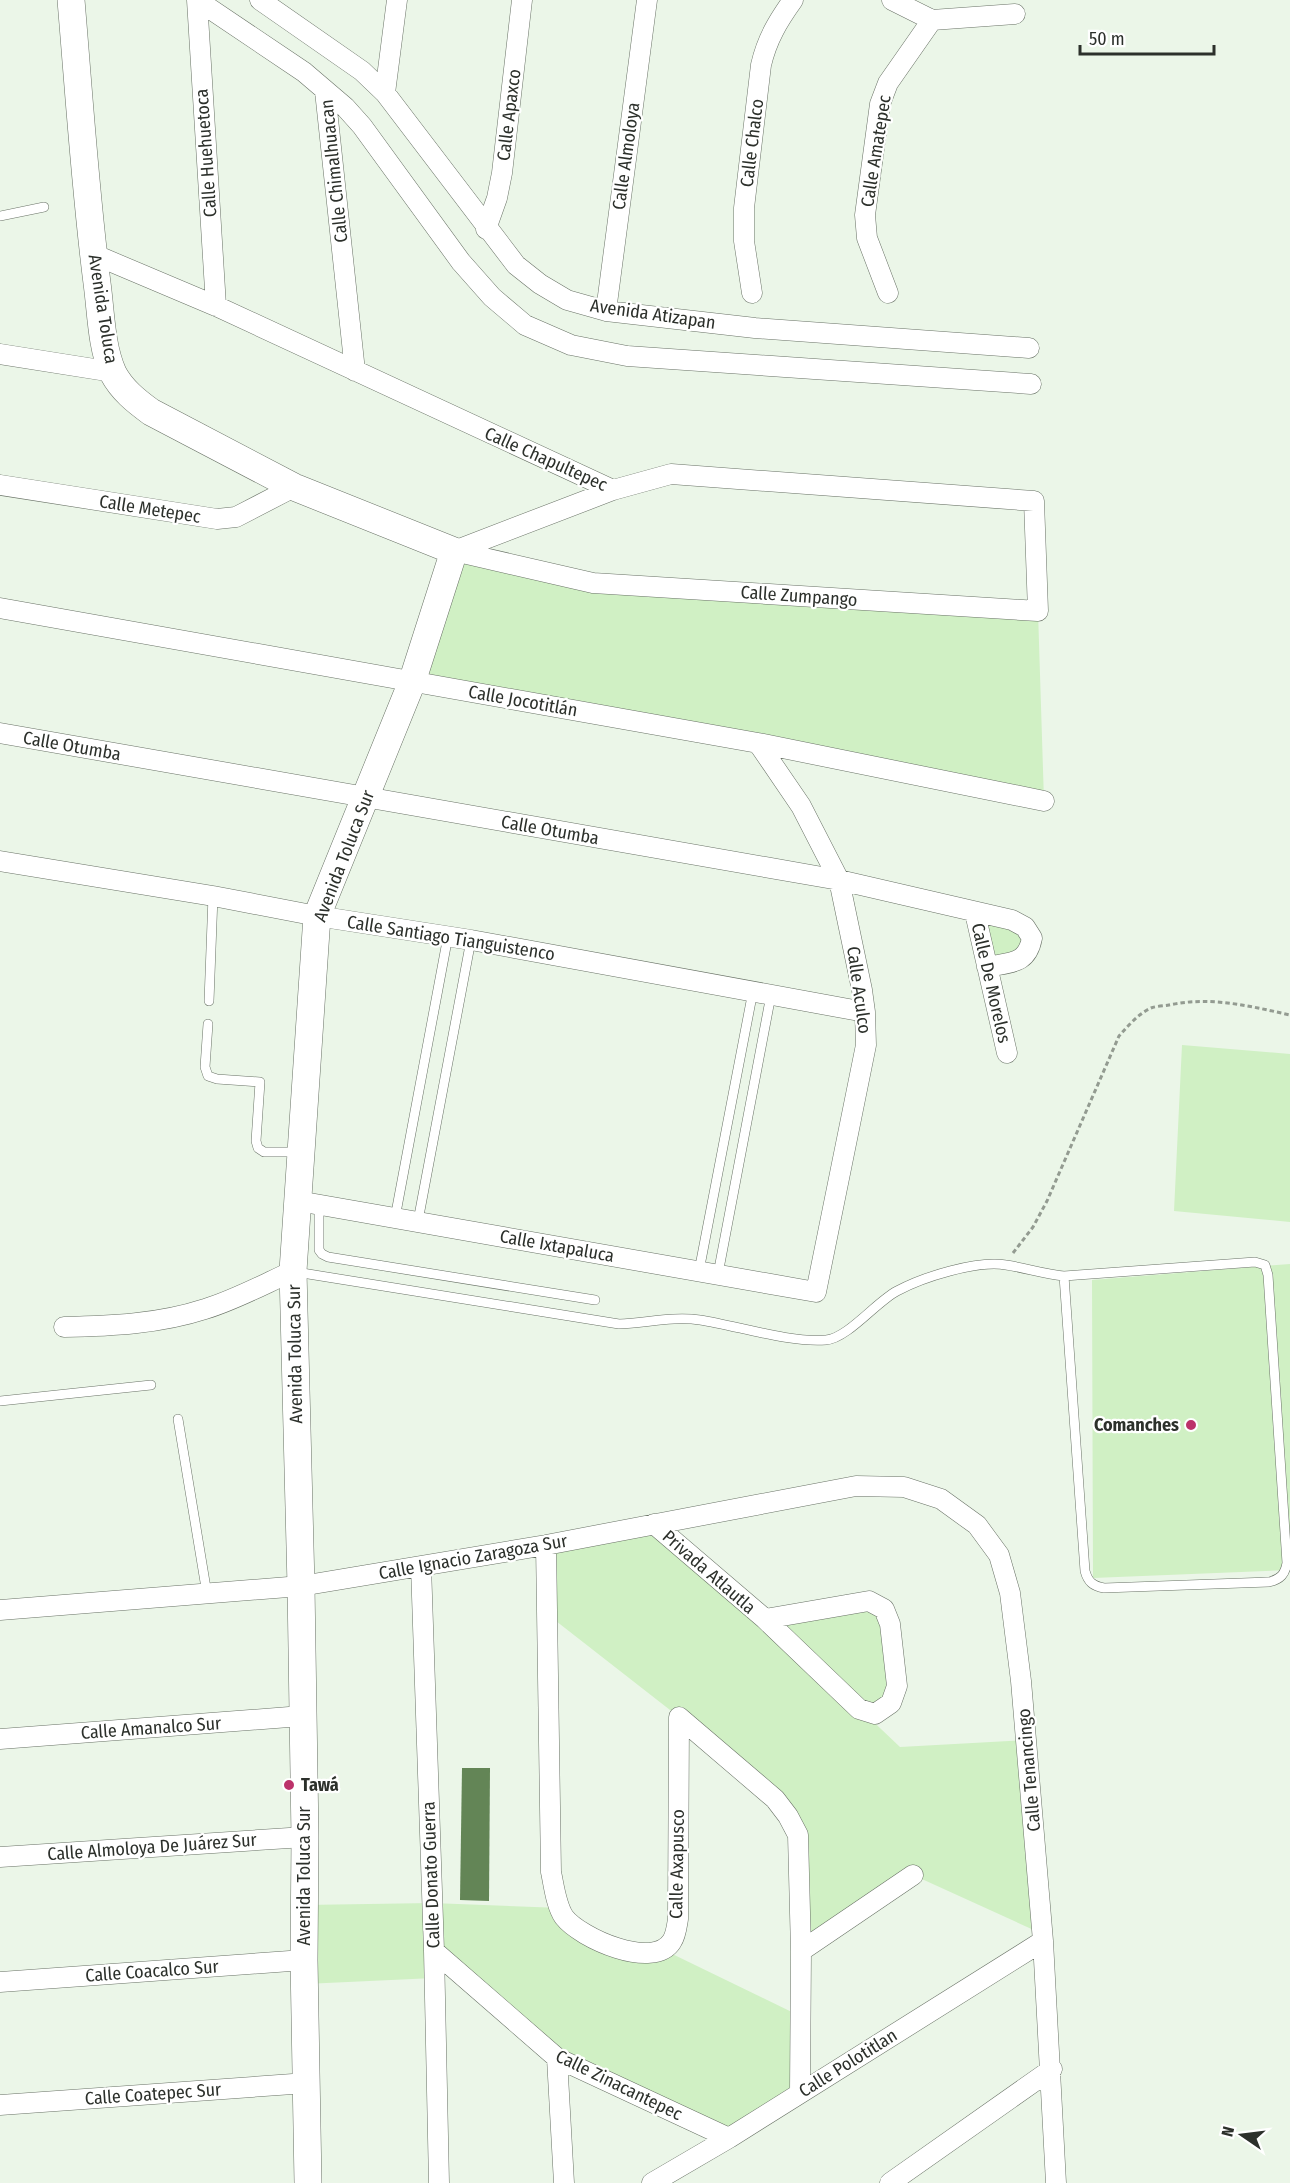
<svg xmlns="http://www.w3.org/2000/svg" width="1290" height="2183" font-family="'Fira Sans Condensed',sans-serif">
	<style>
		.green { fill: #d0f0c4 }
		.building { fill: #638556 }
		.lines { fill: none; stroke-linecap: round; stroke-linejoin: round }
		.lane-casing { stroke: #697266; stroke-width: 10 }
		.street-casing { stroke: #697266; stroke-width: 21 }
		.secondary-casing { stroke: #697266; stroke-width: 28 }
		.path { stroke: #939b91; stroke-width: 3; stroke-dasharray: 4.5 3; stroke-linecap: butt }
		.lane { stroke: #fff; stroke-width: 9 }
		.street { stroke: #fff; stroke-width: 20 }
		.secondary { stroke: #fff; stroke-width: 27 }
		.poi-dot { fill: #bc326a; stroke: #fff; stroke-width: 2 }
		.labels { text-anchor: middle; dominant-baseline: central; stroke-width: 4.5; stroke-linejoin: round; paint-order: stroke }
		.street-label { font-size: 18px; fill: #2c302b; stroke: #fff }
		.poi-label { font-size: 18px; font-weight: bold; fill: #2c302b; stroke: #fff; text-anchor: end }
	</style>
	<rect width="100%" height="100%" fill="#ebf6e8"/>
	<path class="green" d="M454 551 593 583 1038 611 1044 801 412 682Z
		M975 913 1012 921 1030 951 987 967Z
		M1182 1045 1290 1054V1222L1174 1211Z
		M1290 1264V1570L1093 1578 1092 1280Z
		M654 1524 765 1619 884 1609 891 1703 861 1710 900 1747 1026 1740 1047 1936 913 1875 801 1951 798 1835 679 1717 547 1614 546 1545Z
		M432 1903 561 1908 578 1930 662 1949 800 2016V2092L729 2138 557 2058 434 1951V1978L305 1984 304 1905Z"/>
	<path class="building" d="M462 1768H490L489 1901 460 1900Z"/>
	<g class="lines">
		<g class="lane-casing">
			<path id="lane" d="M0 216 44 207
				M209 1001 213 896
				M208 1024 205 1067 208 1076 217 1079 260 1082 256 1141 258 1148 264 1152H298
				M319 1204V1250L322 1254 328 1257 595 1300
				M395 1218 448 936
				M418 1221 471 940
				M699 1271 753 991
				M296 1272 619 1324C646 1323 673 1316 700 1320 738 1326 790 1343 826 1340 848 1338 876 1302 897 1291 923 1277 977 1260 1006 1265 1026 1268 1044 1274 1064 1276L1255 1262 1265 1265 1268 1275 1287 1563C1285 1574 1281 1579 1269 1582L1104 1588C1093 1586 1088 1582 1085 1571L1064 1276
				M718 1274 771 995
				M0 1401 151 1385
				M178 1419 207 1594"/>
		</g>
		<g class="street-casing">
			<path id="street" d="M197 0 304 72 345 107 362 126 461 262 492 297 525 325 571 345 627 356 1031 384
				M197 0 216 306
				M260 0 362 71 385 93 516 265 540 284 567 300 606 311 755 328 1029 348
				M892 0 932 20 1015 14
				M325 91 355 371
				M385 93 397 0
				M486 229 497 198 502 173 522 0
				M93 254 216 306 613 490
				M752 293 744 241V208L761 65C767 39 778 21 793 0
				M888 293 867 238 865 215 880 104 888 83 932 20
				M606 311 647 0
				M0 354 113 372
				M671 474 1034 501 1038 611 593 583 454 551 613 490Z
				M0 485 217 519 236 517 294 487
				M0 608 758 743 1044 801
				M0 733 839 880 1012 920 1025 927 1032 938C1027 965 1010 962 987 967
				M0 861 213 896 317 916 471 940 865 1012
				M975 913 1007 1053
				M298 1201 816 1292 866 1045 865 1012 862 990 839 880 801 806 758 743
				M64 1327C111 1326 159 1324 205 1309 235 1300 264 1284 293 1271
				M654 1524 765 1619 859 1709 875 1714 891 1703 897 1686 890 1624 884 1609 869 1601 765 1619
				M546 1545 551 1872C554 1886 556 1905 564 1917 580 1938 654 1971 672 1941 676 1935 677 1925 678 1919L679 1717 775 1799 788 1816 798 1835 801 1951 800 2092
				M421 1566 434 1951 439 2183
				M0 1610 301 1586 546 1545 856 1486 904 1487 941 1499 977 1525 999 1555 1010 1593 1021 1681 1043 1941 1056 2183
				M0 1739 302 1716
				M0 1857 305 1837
				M434 1951 557 2058 729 2138
				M801 1951 913 1875
				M0 1982 304 1960
				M557 2058 564 2183
				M0 2105 307 2083
				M652 2183 729 2138 1043 1941
				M890 2183 1052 2069"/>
		</g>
		<g class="secondary-casing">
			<path id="secondary" d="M71 0C79 94 85 189 97 283 101 312 101 346 113 373 122 390 136 401 151 412L294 487 454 551 412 682 317 916 293 1271 301 1586 305 1837 304 1960 308 2183"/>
		</g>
		<path class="path" d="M1013 1253 1033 1227 1047 1201 1119 1036C1128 1026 1138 1014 1151 1008 1156 1006 1164 1006 1169 1005 1210 996 1250 1006 1290 1015"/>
		<use href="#lane" class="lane"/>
		<use href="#street" class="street"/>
		<use href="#secondary" class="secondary"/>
	</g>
	<g class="poi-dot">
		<circle cx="1191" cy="1425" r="6"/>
		<circle cx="289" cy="1785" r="6"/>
	</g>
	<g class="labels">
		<g class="street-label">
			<text transform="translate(509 115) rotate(-83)">Calle Apaxco</text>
			<text transform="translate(752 143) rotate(-83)">Calle Chalco</text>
			<text transform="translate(876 151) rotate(-81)">Calle Amatepec</text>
			<text transform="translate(206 153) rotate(-94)">Calle Huehuetoca</text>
			<text transform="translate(626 156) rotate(-82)">Calle Almoloya</text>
			<text transform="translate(334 171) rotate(-96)">Calle Chimalhuacan</text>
			<text transform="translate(103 309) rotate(81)">Avenida Toluca</text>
			<text transform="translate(653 314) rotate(8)">Avenida Atizapan</text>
			<text transform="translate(546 459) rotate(24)">Calle Chapultepec</text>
			<text transform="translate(150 509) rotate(9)">Calle Metepec</text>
			<text transform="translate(799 596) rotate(4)">Calle Zumpango</text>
			<text transform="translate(523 701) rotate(10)">Calle Jocotitlán</text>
			<text transform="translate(72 746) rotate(10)">Calle Otumba</text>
			<text transform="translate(550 830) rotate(10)">Calle Otumba</text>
			<text transform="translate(344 856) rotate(-69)">Avenida Toluca Sur</text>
			<text transform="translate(451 938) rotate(9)">Calle Santiago Tianguistenco</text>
			<text transform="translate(991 983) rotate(77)">Calle De Morelos</text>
			<text transform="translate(859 990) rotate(82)">Calle Aculco</text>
			<text transform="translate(557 1246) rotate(10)">Calle Ixtapaluca</text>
			<text transform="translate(295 1354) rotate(-91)">Avenida Toluca Sur</text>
			<text transform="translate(473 1557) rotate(-10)">Calle Ignacio Zaragoza Sur</text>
			<text transform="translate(709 1572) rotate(41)">Privada Atlautla</text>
			<text transform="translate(151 1728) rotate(-4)">Calle Amanalco Sur</text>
			<text transform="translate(1029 1770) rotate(-95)">Calle Tenancingo</text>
			<text transform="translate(152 1847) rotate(-4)">Calle Almoloya De Juárez Sur</text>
			<text transform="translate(677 1864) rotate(-89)">Calle Axapusco</text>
			<text transform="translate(431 1875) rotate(-92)">Calle Donato Guerra</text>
			<text transform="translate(304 1876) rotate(-90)">Avenida Toluca Sur</text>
			<text transform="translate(152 1971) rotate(-4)">Calle Coacalco Sur</text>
			<text transform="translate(848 2063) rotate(-32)">Calle Polotitlan</text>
			<text transform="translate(619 2085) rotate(26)">Calle Zinacantepec</text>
			<text transform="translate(153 2094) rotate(-4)">Calle Coatepec Sur</text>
		</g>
		<g class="poi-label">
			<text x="1179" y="1425">Comanches</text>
			<text x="301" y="1785" text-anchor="start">Tawá</text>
		</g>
	</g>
	<g transform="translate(1242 2135) rotate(284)" stroke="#ffffff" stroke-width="4.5" paint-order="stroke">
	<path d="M0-4.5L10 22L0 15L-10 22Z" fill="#2c302b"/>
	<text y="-9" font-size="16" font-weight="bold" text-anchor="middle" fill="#2c302b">N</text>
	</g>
	<path d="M1080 45v9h134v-9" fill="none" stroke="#2c302b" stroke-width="3"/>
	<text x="1089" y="45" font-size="18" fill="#2c302b" stroke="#ffffff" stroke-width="4.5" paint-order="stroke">50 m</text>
</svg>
